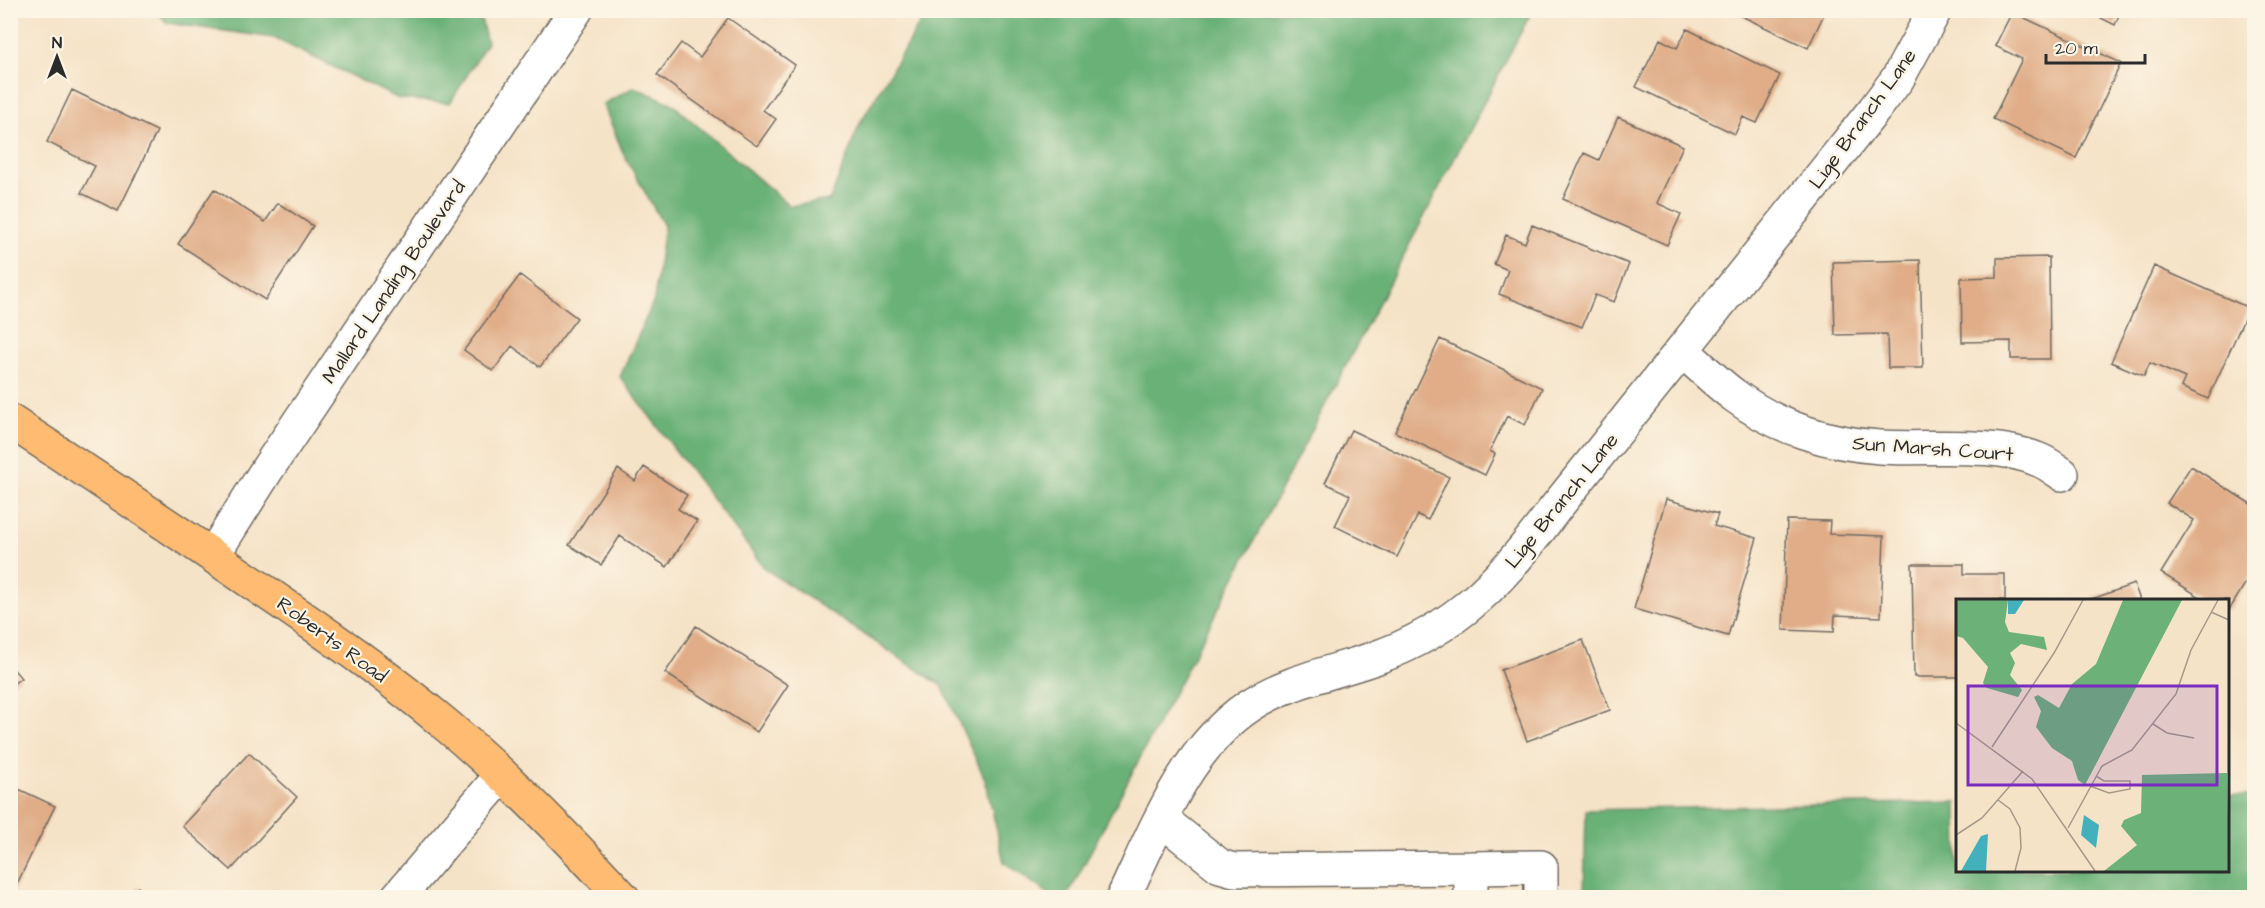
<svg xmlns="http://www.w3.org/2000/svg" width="2265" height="908" font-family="'Architects Daughter',sans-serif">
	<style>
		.forest { fill: #6bb178; stroke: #4b6e52; stroke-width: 1.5 }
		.building { fill: #e0ad88 }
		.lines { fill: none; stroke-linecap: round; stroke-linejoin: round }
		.minor-casing { stroke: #726b62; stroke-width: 36 }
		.major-casing { stroke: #726b62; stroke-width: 36 }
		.minor { stroke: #fff; stroke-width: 33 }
		.major { stroke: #febb71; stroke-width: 33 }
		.labels { text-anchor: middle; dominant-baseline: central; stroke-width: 4.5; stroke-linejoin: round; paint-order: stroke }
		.street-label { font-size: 20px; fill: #2b2b2b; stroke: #fcf5e5 }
		.inset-road { fill: none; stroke: #a49989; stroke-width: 1.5 }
		.view { fill: #7b2cbf; fill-opacity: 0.15; stroke: #7b2cbf; stroke-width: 3 }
		.inset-edge { fill: none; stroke: #2b2b2b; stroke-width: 3 }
	</style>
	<rect width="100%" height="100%" fill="#fcf5e5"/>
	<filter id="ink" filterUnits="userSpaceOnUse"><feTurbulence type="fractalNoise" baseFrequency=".0167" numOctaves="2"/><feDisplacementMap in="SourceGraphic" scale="12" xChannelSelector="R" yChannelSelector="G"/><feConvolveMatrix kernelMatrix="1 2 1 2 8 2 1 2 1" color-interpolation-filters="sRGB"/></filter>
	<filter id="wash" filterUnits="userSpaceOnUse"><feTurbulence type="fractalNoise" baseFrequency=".008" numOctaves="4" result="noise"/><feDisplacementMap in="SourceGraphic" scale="24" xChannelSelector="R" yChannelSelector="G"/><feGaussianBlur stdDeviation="1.35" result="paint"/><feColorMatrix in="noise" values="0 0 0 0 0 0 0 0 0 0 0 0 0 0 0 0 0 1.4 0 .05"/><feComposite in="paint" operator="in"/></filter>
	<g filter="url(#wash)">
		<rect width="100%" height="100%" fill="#f5e3c8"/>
		<path class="forest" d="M157 11H479L487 43 450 103 399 99 274 38 167 23Z
			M927 11H1532L1067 897H1053L1004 862 985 779 942 686 765 569 620 377 654 300 664 226 624 155 603 104 634 87 671 103 790 206 830 200 860 123Z
			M2228 796H2254V897H1584L1586 810 1957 802 1958 870H2228Z"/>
		<g id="blocks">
			<path class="building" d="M1729 10H1826L1808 48Z
				M2085 10H2121L2115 25Z
				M2012 12 2121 63 2076 158 1993 119 2022 59 1995 46Z
				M728 18 795 65 763 110 776 119 757 146 657 75 681 43 700 57Z
				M1687 29 1780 75 1757 123 1743 117 1735 134 1636 87 1660 39 1677 48Z
				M72 90 157 131 118 211 81 193 95 166 47 142Z
				M1618 117 1683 146 1657 203 1681 214 1667 245 1563 199 1584 153 1599 160Z
				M214 189 265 222 278 203 313 226 265 300 178 244Z
				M1532 225 1629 264 1614 302 1595 295 1582 327 1499 294 1508 270 1494 264 1506 235 1525 243Z
				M2049 257 2050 359H2011V341L1962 342 1961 278 1997 277V258Z
				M1920 260 1923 368H1888L1887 334 1835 335 1833 262Z
				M2154 266 2249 308 2208 399 2181 387 2185 378 2150 363 2144 376 2111 362Z
				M520 275 577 318 540 367 512 346 493 371 464 350Z
				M1440 339 1542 388 1525 425 1507 416 1490 451 1495 454 1485 475 1395 432Z
				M1351 430 1449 477 1428 520 1418 515 1397 557 1335 526 1350 495 1325 483Z
				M2191 466 2254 506V569L2228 612V600H2205L2161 573 2194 520 2167 503Z
				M644 467 687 495 678 509 697 521 667 567 620 536 601 565 569 545 618 469 635 481Z
				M1666 499 1718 514 1714 526 1757 538 1728 636 1634 609Z
				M1787 520 1830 521 1829 534 1884 536 1881 617 1835 615 1834 632 1783 630Z
				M1912 564H1964V574H2005V600H1958V677H1914Z
				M2134 584 2140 600H2089Z
				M696 626 788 685 757 732 665 673Z
				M1583 640 1610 710 1527 741 1501 670Z
				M10 665 21 678 10 686Z
				M249 753 297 797 231 870 182 826Z
				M10 785 55 806 12 894 10 893Z
				M138 887 150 898H129Z"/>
		</g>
	</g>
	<g filter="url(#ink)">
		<use href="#blocks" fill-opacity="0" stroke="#726b62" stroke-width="1.5"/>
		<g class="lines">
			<g class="minor-casing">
				<path id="minor" d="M1683 351C1700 366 1717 383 1735 396 1776 427 1829 444 1880 447 1928 450 1995 441 2039 460 2047 463 2055 469 2062 474
					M213 555 268 468 576 10
					M1161 819 1220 866 1234 870 1471 868V898
					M1471 868 1541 867V898
					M397 898 502 775
					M1123 898C1155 831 1185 749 1249 706 1287 681 1332 673 1375 658 1458 629 1504 578 1554 510L1874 110 1898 78 1935 10"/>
			</g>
			<g class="major-casing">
				<path id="major" d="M10 421C97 478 184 536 270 595 330 636 389 677 445 724 508 777 567 837 623 898"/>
			</g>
			<use href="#minor" class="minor"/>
			<use href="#major" class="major"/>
		</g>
	</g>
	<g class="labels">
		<g class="street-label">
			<text transform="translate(1863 119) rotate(-54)">Lige Branch Lane</text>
			<text transform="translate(394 282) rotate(-56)">Mallard Landing Boulevard</text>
			<text transform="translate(1933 449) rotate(4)">Sun Marsh Court</text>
			<text transform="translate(1562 501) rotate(-51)">Lige Branch Lane</text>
			<text transform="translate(332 640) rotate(36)">Roberts Road</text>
		</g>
	</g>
	<g transform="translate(1956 599)">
		<rect width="273" height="273" fill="#f5e3c8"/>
		<path d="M0 1H52L49 23 53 33 88 38 91 51 65 45 54 54 59 64 54 76 66 91 62 98 31 89 27 84 32 68 7 39 0 37ZM167 1H226L129 186 122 181 116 162 96 149 80 128 85 112 78 98 82 96 103 109 116 85 140 65ZM271 174 273 272H148L181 246 165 227 168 221 185 214 186 176Z" fill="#6bb178"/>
		<path d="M52 1H68L59 15H52ZM128 216 143 226 140 249 125 236ZM32 235 30 272H5L25 237Z" fill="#42b1bc"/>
		<path class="inset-road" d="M255 13 273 21M0 124 76 180 139 272M197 125 211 134 238 139M36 148 98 54 127 1M134 187 153 194 174 190V182H148L140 177M42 201 54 210 64 229 65 249 59 272M112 229 146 167 176 151 220 95 235 51 262 1M0 236 26 219 67 172"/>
		<path class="view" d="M12 87H261V186H12Z"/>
		<rect width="273" height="273" class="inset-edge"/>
	</g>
	<rect width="2265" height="908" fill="none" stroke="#fcf5e5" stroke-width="36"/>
	<g transform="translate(57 57)" stroke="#fcf5e5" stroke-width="4.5" paint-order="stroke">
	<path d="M0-4.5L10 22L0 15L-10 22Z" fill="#2b2b2b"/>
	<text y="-9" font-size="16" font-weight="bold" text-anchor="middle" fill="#2b2b2b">N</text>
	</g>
	<path d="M2046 54v9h99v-9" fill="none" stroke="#2b2b2b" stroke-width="3"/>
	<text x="2055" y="54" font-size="18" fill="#2b2b2b" stroke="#fcf5e5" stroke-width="4.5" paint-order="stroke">20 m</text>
</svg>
